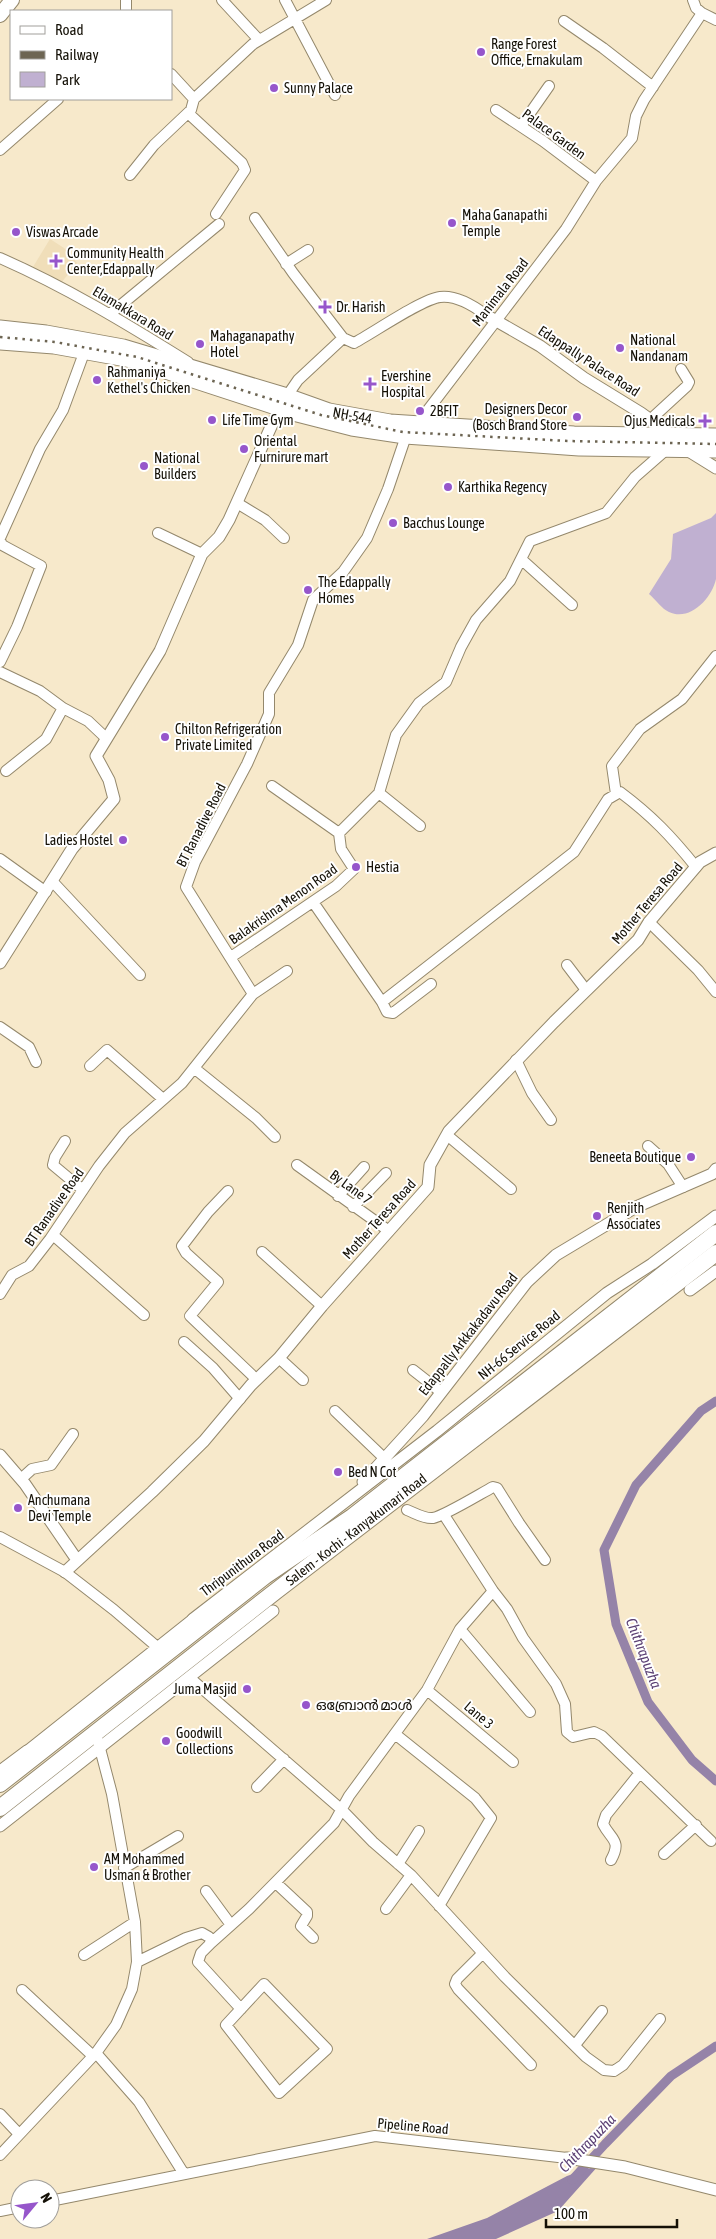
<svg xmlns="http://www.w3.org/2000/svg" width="716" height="2239" font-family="'Asap Condensed','Noto Sans Malayalam',sans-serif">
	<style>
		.built { fill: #f0deb9 }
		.green { fill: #c0b0d1 }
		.water { fill: #9583a8 }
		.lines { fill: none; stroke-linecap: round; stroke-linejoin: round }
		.canal { stroke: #9583a8; stroke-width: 9 }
		.minor-casing { stroke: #94886c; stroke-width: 12 }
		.tertiary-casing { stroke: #94886c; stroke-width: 13 }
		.secondary-casing { stroke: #94886c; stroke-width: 16 }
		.primary-casing { stroke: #94886c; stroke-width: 17 }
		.trunk-casing { stroke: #94886c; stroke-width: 18 }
		.minor { stroke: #fff; stroke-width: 10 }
		.tertiary { stroke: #fff; stroke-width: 11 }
		.secondary { stroke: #fff; stroke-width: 14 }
		.primary { stroke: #fff; stroke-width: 15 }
		.trunk { stroke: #fff; stroke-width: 16 }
		.rail { stroke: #6d6553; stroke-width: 2.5; stroke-dasharray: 2.5 5; stroke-linecap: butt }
		.poi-dot { fill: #9656cb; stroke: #fff; stroke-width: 2 }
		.labels { text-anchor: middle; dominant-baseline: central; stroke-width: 4; stroke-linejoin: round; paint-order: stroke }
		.poi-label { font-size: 14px; fill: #141006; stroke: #fff; text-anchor: start }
		.street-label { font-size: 14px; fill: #141006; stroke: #fff }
		.water-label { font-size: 15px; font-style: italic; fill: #5c4174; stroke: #fff }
	</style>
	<rect width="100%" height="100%" fill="#f7e9cb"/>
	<path class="built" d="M50 239 64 248 77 263 61 283 33 267Z"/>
	<path class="green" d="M716 513C716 529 716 565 716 579 712 598 690 622 669 612 662 609 655 599 649 594L671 559 673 534 711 518Z"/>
	<path class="water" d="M599 2165 558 2211 496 2239H427L487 2218 567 2176Z"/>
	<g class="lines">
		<path class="canal" d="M716 1401 701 1411 636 1485 604 1550 616 1624 648 1702 692 1760 716 1781
			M572 2180 605 2144 671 2076 716 2046"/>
		<g class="minor-casing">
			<path id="minor" d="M222 0 259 40
				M285 0 335 95
				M693 0 696 8 702 13
				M126 11V0
				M564 21 603 48 653 87
				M171 74 194 99
				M194 99 253 44 326 0
				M496 110 543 141 596 181
				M188 113 242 163 245 170 216 214
				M521 126 549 86
				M0 150 58 99
				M130 175 154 145 191 110 194 99
				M255 218 293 273 343 338 298 380 287 396
				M0 258C66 287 127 324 188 362
				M286 264 308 250
				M110 314 219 224
				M343 338 354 343C373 333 422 299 440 297 456 295 474 306 486 315
				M650 420 687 386 689 382 681 369
				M237 503 265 520 284 538
				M158 533 202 554
				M0 538 40 449 63 410 84 353
				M0 540 2 545 41 566 17 627 0 662
				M521 559 572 605
				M0 672 40 691 63 708 88 721 106 738
				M6 771 46 739 63 708
				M272 786 339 833
				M379 793 420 826
				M616 794 612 766 640 729 682 699 716 656
				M0 859 46 892
				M52 881 140 975
				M313 902 382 1002 574 852 608 799 620 792C652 816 671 836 696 867
				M649 922 698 970 716 992
				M231 957 336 886 354 869 341 849 339 833 379 793 396 735 419 703 446 682 461 647 476 620 510 581 530 541 606 513 635 477 667 449
				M567 965 586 990
				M253 994 287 971
				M382 1002 387 1012 393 1013 431 984
				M0 1027 29 1047 36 1062
				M516 1060 532 1093 551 1120
				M90 1066 107 1050 163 1099
				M194 1068 256 1118 275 1137
				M447 1135 511 1189
				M65 1141 55 1157 53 1165 83 1190
				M648 1146 668 1164 683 1187
				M297 1165 389 1231
				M228 1191 208 1212 182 1246 186 1253 218 1282 190 1316 256 1379
				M338 1196 364 1167
				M353 1207 386 1173
				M53 1235 144 1315
				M262 1252 322 1306
				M0 1294 12 1275 29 1266 50 1239 99 1166 125 1133 182 1083 253 994 186 887 195 862 247 764 269 714V693L298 645 313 600 343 572 367 538 388 489 406 436 418 423 566 229 596 181 632 138 636 116 644 100 702 13 716 20
				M184 1342 213 1368 240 1399
				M279 1358 303 1380
				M413 1370 441 1392
				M335 1411 384 1458
				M21 1479 32 1469 51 1465 73 1434
				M407 1510C415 1513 424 1519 433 1518 444 1516 480 1494 493 1487L497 1488 519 1523 545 1560
				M444 1515 493 1591 507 1609 523 1638 556 1684 565 1704 567 1732 573 1737 594 1732 602 1736 711 1841
				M0 1537 65 1572 114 1610 156 1646
				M460 1629 493 1591
				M190 1678 342 1810 373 1842 411 1875 505 1977 586 2057 604 2070 614 2071 623 2065 660 2019
				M427 1690 513 1762
				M395 1734 475 1798 491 1818 439 1906
				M27 1751 193 1619
				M257 1787 284 1759
				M664 1854 696 1825
				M611 1860C622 1840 611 1840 603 1824L606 1815 639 1774
				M398 1864 419 1831
				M124 1868 178 1836
				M276 1883 307 1912V1916L301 1926 313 1938
				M206 1891 231 1925
				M386 1909 411 1875
				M211 1943 201 1953 198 1962 241 2009
				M483 1953 457 1979 455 1984 458 1989 531 2065
				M84 1955 135 1922
				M137 1962 186 1938 202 1933 209 1937 211 1943 249 1909 334 1823 349 1796 427 1690 460 1629 530 1712
				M264 1984 327 2049 279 2093 226 2025Z
				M22 1990 93 2056
				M575 2045 602 2011
				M96 2053 139 2102 184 2174
				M0 2114 19 2134
				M0 2155 96 2053 116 2025 132 1989 137 1962 135 1922 112 1794 98 1741
				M50 2201 375 2136 567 2158
				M0 2211 20 2207"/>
		</g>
		<g class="tertiary-casing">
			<path id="tertiary" d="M486 315 540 346 584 378 641 413 673 436
				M687 450 716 468
				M0 963 72 849 114 799 109 780 96 756 160 651 202 554 219 537 229 520 274 420
				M690 1290 716 1271
				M0 1455 25 1484 77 1560
				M363 1482 423 1416 527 1282 556 1255 636 1207 712 1174 716 1169
				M65 1572 152 1492 204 1441 251 1385 279 1358 322 1306 428 1187 430 1165 449 1131 554 1022 638 940 649 922 700 862 716 853
				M193 1619 437 1431 607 1293 652 1264 716 1216
				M0 1771 27 1751
				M0 1826 273 1611
				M567 2158 625 2167 716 2190"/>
		</g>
		<g class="secondary-casing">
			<path id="secondary" d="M0 15 12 0"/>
		</g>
		<g class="primary-casing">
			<g id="primary">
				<path id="s1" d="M0 328 46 333 123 347 287 396 329 411 390 422 574 434 716 436"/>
				<path d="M0 342 54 346 132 360 297 414 352 428 405 436 579 448 716 450"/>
			</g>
		</g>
		<g class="trunk-casing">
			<g id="trunk">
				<path d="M0 1784 265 1576 352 1517 716 1233"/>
				<path id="s2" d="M0 1808 276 1591 716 1253"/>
			</g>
		</g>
		<use href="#minor" class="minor"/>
		<use href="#tertiary" class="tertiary"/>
		<use href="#secondary" class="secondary"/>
		<use href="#primary" class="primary"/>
		<use href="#trunk" class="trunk"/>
		<path class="rail" d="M0 337 55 342 137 357 321 415 403 432 568 441 716 444"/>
	</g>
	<g class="poi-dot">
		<circle cx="481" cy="52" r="5"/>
		<circle cx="274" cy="88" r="5"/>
		<circle cx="452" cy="223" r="5"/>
		<circle cx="16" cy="232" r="5"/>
		<path d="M53.5 253.5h5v5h5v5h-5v5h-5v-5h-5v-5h5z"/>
		<path d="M322.5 299.5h5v5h5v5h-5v5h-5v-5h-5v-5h5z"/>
		<circle cx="200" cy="344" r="5"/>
		<circle cx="620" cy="348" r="5"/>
		<circle cx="97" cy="380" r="5"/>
		<path d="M367.5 376.5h5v5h5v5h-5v5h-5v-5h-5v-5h5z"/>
		<circle cx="420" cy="411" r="5"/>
		<circle cx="577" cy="417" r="5"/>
		<circle cx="212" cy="420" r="5"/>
		<path d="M702.5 413.5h5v5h5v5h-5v5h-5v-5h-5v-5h5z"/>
		<circle cx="244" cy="449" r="5"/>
		<circle cx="144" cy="466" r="5"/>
		<circle cx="448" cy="487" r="5"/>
		<circle cx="393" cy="523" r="5"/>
		<circle cx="308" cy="590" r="5"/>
		<circle cx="165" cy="737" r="5"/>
		<circle cx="123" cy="840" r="5"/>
		<circle cx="356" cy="867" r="5"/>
		<circle cx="691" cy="1157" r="5"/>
		<circle cx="597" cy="1216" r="5"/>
		<circle cx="338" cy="1472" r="5"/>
		<circle cx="18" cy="1508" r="5"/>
		<circle cx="247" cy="1689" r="5"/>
		<circle cx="306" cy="1705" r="5"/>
		<circle cx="166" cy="1741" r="5"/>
		<circle cx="94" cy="1867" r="5"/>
	</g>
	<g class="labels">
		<g class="poi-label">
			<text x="491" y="44">Range Forest<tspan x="491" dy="16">Office, Ernakulam</tspan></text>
			<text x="284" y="88">Sunny Palace</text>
			<text x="462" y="215">Maha Ganapathi<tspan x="462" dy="16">Temple</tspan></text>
			<text x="26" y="232">Viswas Arcade</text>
			<text x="67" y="253">Community Health<tspan x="67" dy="16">Center,Edappally</tspan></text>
			<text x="336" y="307">Dr. Harish</text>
			<text x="210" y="336">Mahaganapathy<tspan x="210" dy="16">Hotel</tspan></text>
			<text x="630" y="340">National<tspan x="630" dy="16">Nandanam</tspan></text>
			<text x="107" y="372">Rahmaniya<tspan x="107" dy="16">Kethel's Chicken</tspan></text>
			<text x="381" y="376">Evershine<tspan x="381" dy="16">Hospital</tspan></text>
			<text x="567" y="409" text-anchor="end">Designers Decor<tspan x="567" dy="16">(Bosch Brand Store</tspan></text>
			<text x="430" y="411">2BFIT</text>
			<text x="222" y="420">Life Time Gym</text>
			<text x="695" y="421" text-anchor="end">Ojus Medicals</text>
			<text x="254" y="441">Oriental<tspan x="254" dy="16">Furnirure mart</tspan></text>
			<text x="154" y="458">National<tspan x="154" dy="16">Builders</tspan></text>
			<text x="458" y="487">Karthika Regency</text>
			<text x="403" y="523">Bacchus Lounge</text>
			<text x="318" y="582">The Edappally<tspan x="318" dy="16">Homes</tspan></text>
			<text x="175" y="729">Chilton Refrigeration<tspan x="175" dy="16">Private Limited</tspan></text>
			<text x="113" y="840" text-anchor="end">Ladies Hostel</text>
			<text x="366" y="867">Hestia</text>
			<text x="681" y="1157" text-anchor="end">Beneeta Boutique</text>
			<text x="607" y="1208">Renjith<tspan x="607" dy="16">Associates</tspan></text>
			<text x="348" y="1472">Bed N Cot</text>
			<text x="28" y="1500">Anchumana<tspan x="28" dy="16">Devi Temple</tspan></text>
			<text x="237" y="1689" text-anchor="end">Juma Masjid</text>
			<text x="316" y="1705">ഒബ്രോൻ മാൾ</text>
			<text x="176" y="1733">Goodwill<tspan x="176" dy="16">Collections</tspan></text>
			<text x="104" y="1859">AM Mohammed<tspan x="104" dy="16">Usman &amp; Brother</tspan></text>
		</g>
		<g class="street-label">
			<text transform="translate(554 134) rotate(36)">Palace Garden</text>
			<text transform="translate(500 292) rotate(-52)">Manimala Road</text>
			<text transform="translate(133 313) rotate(31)">Elamakkara Road</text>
			<text transform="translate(589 361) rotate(33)">Edappally Palace Road</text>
			<text stroke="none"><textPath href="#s1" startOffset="364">NH-544</textPath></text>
			<text transform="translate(201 825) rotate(-63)">BT Ranadive Road</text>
			<text transform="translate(647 903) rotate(-50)">Mother Teresa Road</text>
			<text transform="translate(283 904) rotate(-35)">Balakrishna Menon Road</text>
			<text transform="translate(351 1187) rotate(36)">By Lane 7</text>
			<text transform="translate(54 1207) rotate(-55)">BT Ranadive Road</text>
			<text transform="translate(379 1219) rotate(-48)">Mother Teresa Road</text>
			<text transform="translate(468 1334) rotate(-52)">Edappally Arkkakadavu Road</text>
			<text transform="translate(519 1345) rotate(-39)">NH-66 Service Road</text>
			<text stroke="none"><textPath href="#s2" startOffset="452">Salem - Kochi - Kanyakumari Road</textPath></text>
			<text transform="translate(242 1563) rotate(-37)">Thripunithura Road</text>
			<text transform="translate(479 1715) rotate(40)">Lane 3</text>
			<text transform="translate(413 2126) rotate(5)">Pipeline Road</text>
		</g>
		<g class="water-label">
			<text transform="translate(644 1653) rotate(69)">Chithrapuzha</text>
			<text transform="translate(587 2143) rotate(-46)">Chithrapuzha</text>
		</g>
	</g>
	<rect x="10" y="10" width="162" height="90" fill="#ffffff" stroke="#a19f9b"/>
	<rect x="20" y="26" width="25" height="8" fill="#ffffff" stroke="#a19f9b"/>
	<text x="55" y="35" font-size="15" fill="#141006">Road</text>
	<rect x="20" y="51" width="25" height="8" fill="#6d6553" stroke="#a19f9b"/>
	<text x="55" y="60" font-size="15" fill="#141006">Railway</text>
	<rect x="20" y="72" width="25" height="15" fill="#c0b0d1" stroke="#a19f9b"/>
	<text x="55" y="85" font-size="15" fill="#141006">Park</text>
	<g transform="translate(35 2204) rotate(61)"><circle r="24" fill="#ffffff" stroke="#a19f9b"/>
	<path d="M0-4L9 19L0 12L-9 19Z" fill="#9656cb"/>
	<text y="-8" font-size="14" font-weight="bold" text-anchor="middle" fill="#141006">N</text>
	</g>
	<path d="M546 2219v8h131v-8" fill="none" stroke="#141006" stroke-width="2.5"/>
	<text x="554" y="2219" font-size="15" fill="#141006" stroke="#ffffff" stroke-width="4" paint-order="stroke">100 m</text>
</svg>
